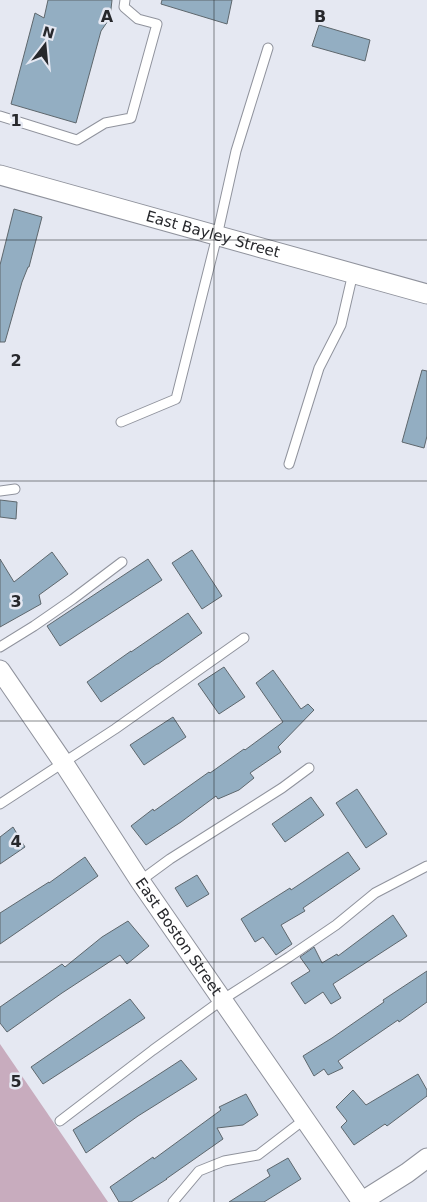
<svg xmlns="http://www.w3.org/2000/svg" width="427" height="1202" font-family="'DejaVu Sans',sans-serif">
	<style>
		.green { fill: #c8acbe }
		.building { fill: #93aec2; stroke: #5e676d }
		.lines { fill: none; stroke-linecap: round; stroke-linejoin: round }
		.lane-casing { stroke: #90939d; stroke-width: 11 }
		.street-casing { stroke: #90939d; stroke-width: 21 }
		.lane { stroke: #fff; stroke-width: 9 }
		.street { stroke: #fff; stroke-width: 19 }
		.grid { fill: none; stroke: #27282c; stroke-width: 1; stroke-opacity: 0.55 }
		.labels { text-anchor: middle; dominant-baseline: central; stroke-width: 5; stroke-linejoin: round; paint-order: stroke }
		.street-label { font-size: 15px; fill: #27282c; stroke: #e5e8f2 }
		.grid-label { font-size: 16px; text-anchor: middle; font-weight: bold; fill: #27282c; stroke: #e5e8f2; stroke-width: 5; stroke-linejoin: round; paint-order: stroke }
	</style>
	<rect width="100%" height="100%" fill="#e5e8f2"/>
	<path class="green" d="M0 1044 108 1202H0Z"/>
	<path class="building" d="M48 0H112L110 18 101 31 76 123 11 104 35 13 44 18Z
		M162 0H232L227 24 161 4Z
		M319 25 370 40 365 61 312 46Z
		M14 209 42 217 29 267H28L22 282 5 342H0V265Z
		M422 370 427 371V436L424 448 402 442Z
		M0 500 17 502 16 519 0 517Z
		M192 550 222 596 202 609 172 563Z
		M52 552 68 574 39 595 41 604 0 627V559L14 582Z
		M148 559 162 580 60 646 47 626Z
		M188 613 202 633 158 664H157L101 702 87 682 131 651V652Z
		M224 667 245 697 219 714 198 684Z
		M273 670 301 709 308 704 314 710 278 747 281 752 250 773 254 778 239 790 218 799 216 796 181 822 146 845 131 826 153 809 154 811 209 772 210 773 244 749 245 750 283 722 256 683Z
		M173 717 186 737 144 765 130 745Z
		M357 789 387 834 366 848 336 803Z
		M311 797 324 815 285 842 272 824Z
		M13 827 25 847 0 864V837Z
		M348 852 360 869 303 908 305 911 281 925 292 944 276 955 263 937 255 942 241 919 290 888 291 890Z
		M85 857 98 876 74 893 0 944V913L49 882V883Z
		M197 875 209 894 187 907 175 888Z
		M393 915 407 936 333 984 341 998 331 1004 323 992 305 1004 291 983 310 971 300 957 314 947 322 963 337 954 338 956 370 932Z
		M128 921 149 946 127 964 120 955 62 993 7 1032 0 1023V1007L62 964 65 967 102 937Z
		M427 971V1002L399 1022 398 1020 338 1061 343 1068 328 1075 324 1069 314 1076 303 1056 332 1038 384 1002 383 1000Z
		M130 999 145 1018 43 1084 31 1067Z
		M181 1060 197 1079 138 1116 86 1153 73 1130Z
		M418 1074 427 1090V1096L387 1126 385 1124 354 1145 341 1127 347 1121 336 1107 353 1090 366 1105Z
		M246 1094 258 1115 243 1125 217 1128 223 1139 166 1179H167L131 1202H119L110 1187 153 1157 154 1159 221 1110 219 1107Z
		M288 1158 301 1179 264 1202H229L270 1176 267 1170Z"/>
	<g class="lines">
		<g class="lane-casing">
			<path id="lane" d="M0 116 77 140 105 123 131 118 157 24 138 19 124 7 125 0
				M121 422 176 399 217 236 236 151 268 48
				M289 464 319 368 341 325 353 273
				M0 491 15 489
				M0 647 34 626 73 599 122 562
				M0 804 115 729 244 638
				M140 881 170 859 282 788 309 768
				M60 1121 153 1050 222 1000 289 957 336 925 375 893 427 866
				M173 1202 199 1171 224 1161 258 1155 305 1119"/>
		</g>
		<g class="street-casing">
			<g id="street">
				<path id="s1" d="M0 175 427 294"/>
				<path id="s2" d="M0 670 63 762 140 881 362 1202"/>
				<path d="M361 1202 407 1173 427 1158"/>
			</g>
		</g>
		<use href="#lane" class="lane"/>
		<use href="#street" class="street"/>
	</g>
	<path class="grid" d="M214 0V1202M0 240H427M0 481H427M0 721H427M0 962H427"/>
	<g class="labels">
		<g class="street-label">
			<text stroke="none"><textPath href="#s1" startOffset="221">East Bayley Street</textPath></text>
			<text stroke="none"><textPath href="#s2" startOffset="321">East Boston Street</textPath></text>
		</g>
	</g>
	<g class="grid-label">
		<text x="107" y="22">A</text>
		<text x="320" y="22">B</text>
		<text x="16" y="126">1</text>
		<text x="16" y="366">2</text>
		<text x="16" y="607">3</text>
		<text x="16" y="847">4</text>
		<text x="16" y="1087">5</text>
	</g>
	<g transform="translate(45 45) rotate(16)" stroke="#e5e8f2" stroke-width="4" paint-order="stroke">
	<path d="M0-4L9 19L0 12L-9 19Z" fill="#27282c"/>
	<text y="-8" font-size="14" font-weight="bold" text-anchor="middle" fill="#27282c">N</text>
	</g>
</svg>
